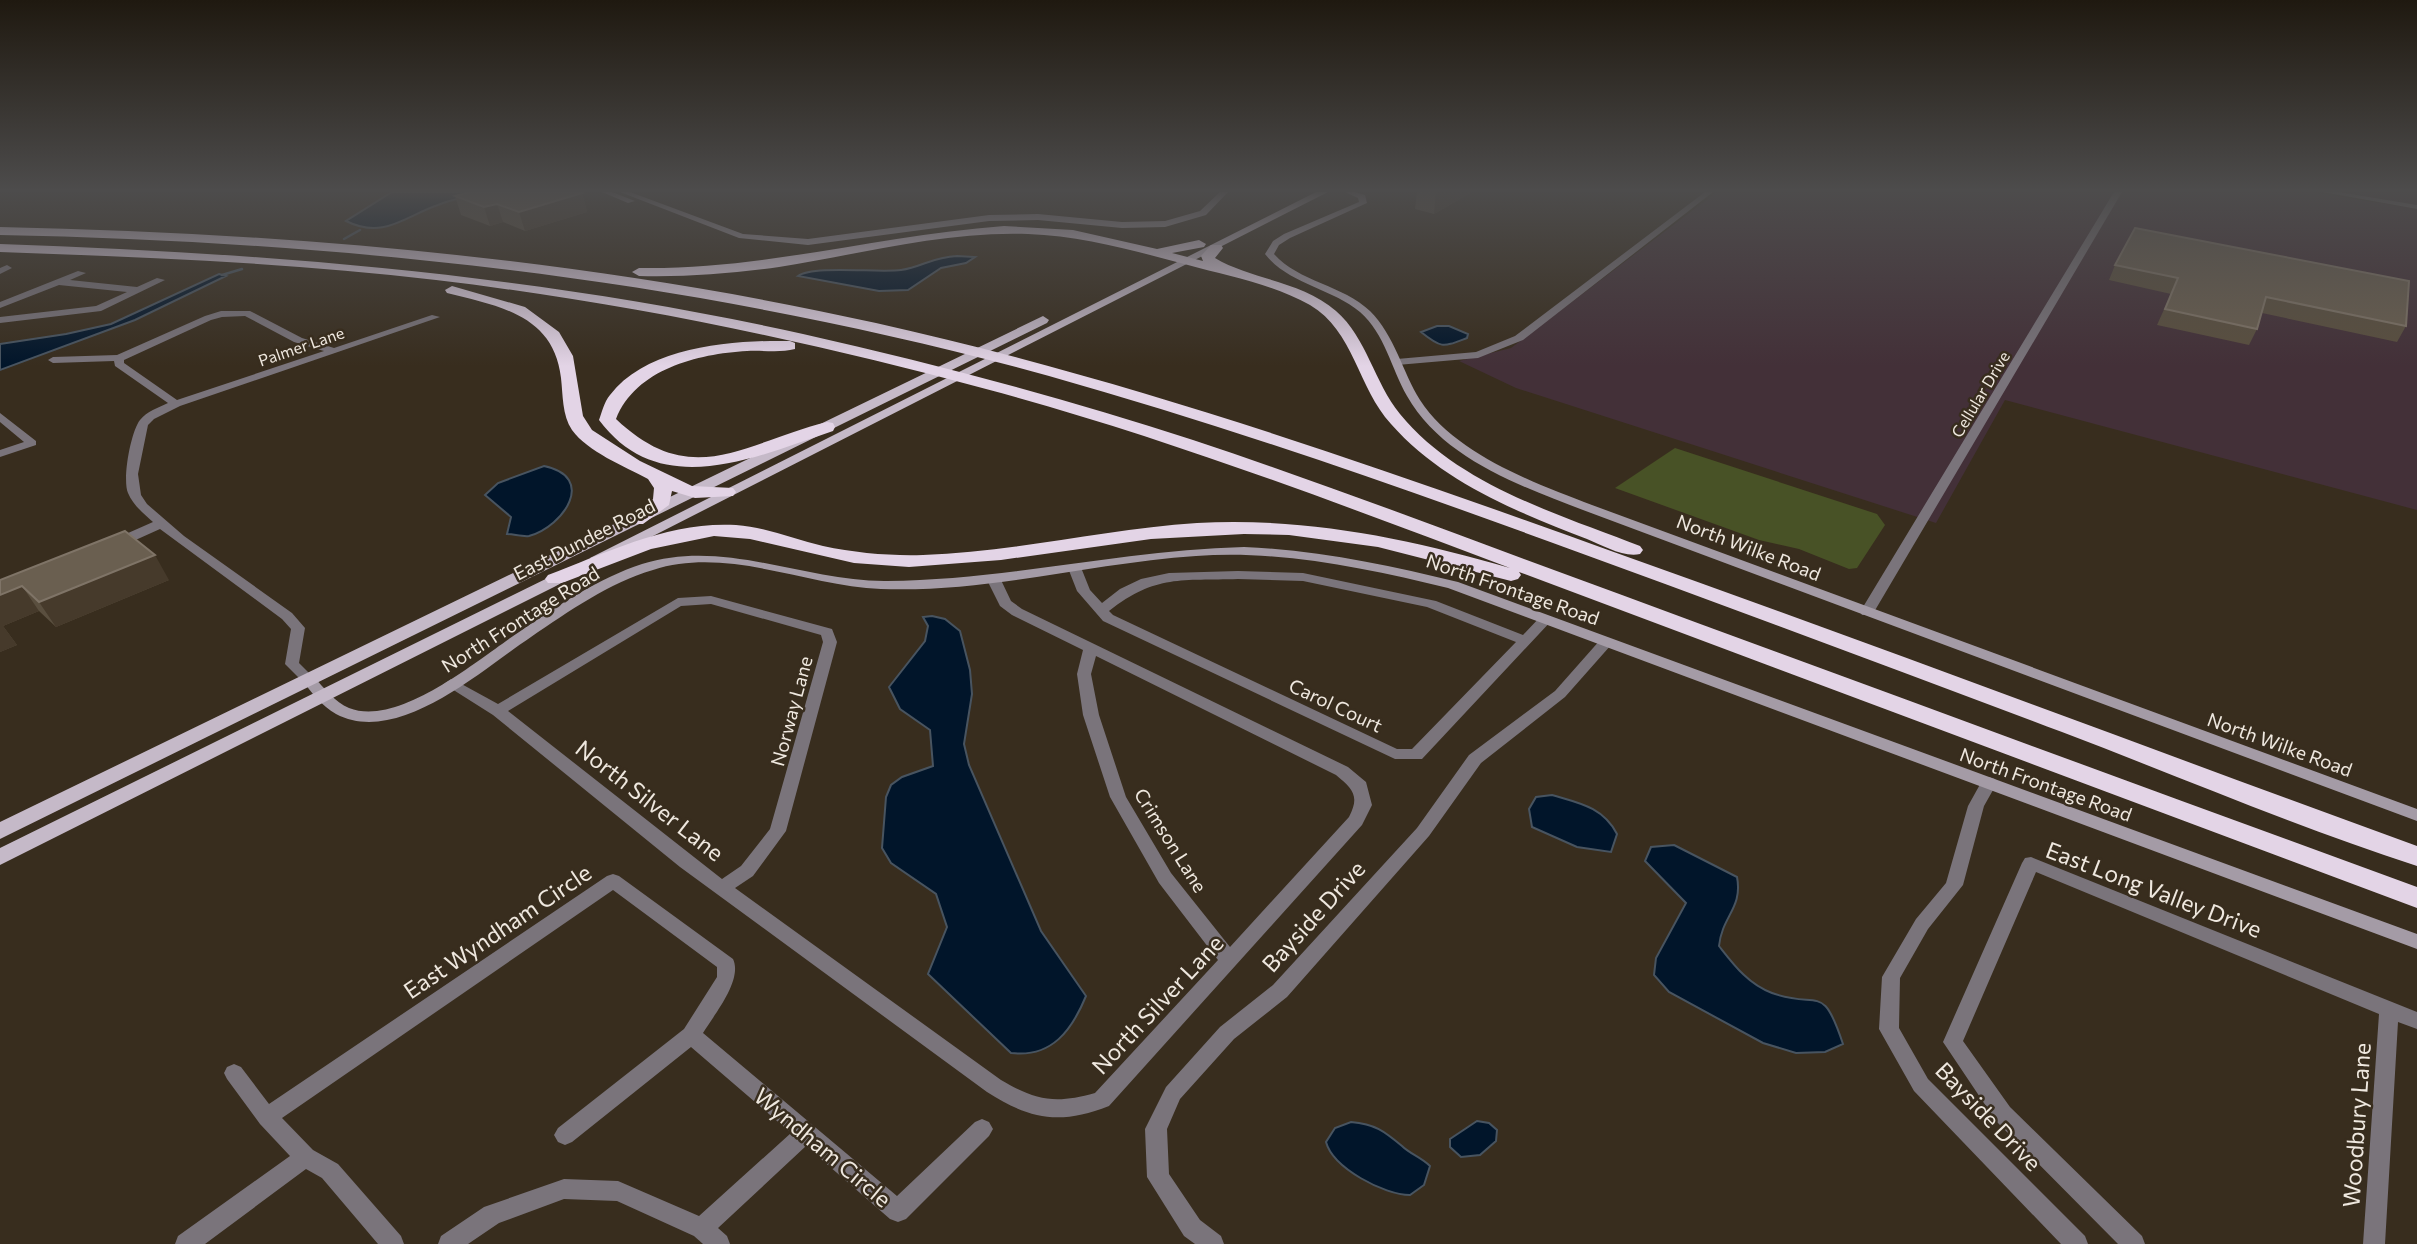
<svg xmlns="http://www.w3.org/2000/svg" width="2417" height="1244" font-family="Commissioner,sans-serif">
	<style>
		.industrial { fill: #433038 }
		.green { fill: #485226 }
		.water { fill: #01152a; stroke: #485460; stroke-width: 2 }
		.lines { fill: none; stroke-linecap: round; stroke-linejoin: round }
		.stream { stroke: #485460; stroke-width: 2.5 }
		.street { fill: #7a747b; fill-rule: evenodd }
		.secondary { fill: #a49ba6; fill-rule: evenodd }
		.primary { fill: #c5b9c8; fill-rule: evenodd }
		.highway { fill: #e3d4e6; fill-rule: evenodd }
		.wall { fill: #5a4f3f }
		.shaded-wall { fill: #463a2b }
		.building { fill: #6a5f50; stroke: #7f7467; stroke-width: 2 }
		.labels { text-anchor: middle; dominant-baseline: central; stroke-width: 5; stroke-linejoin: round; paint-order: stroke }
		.far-street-label { font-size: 16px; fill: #efe8df; stroke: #382d1e }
		.street-label { font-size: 19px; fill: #efe8df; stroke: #382d1e }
		.near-street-label { font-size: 23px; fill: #efe8df; stroke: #382d1e }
	</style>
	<rect width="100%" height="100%" fill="#382d1e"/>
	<path class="industrial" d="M1717 192H2311L2417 209V510L2005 400 1936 523 1516 388 1459 361 1511 348Z
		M2340 192H2417V205Z"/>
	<path class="green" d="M1675 448 1877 514 1885 525 1857 568 1849 569 1799 549 1759 540 1615 488Z"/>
	<path class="water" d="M392 192H491C473 195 455 198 438 205 405 216 384 240 346 221Z
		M957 256 975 257 966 263 941 268 908 290 879 291 798 276C813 265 879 273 901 270 922 267 932 257 957 256Z
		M219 274 226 276 135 320 0 370V344L66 334 111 324Z
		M1437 326H1449L1468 334 1467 338C1443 347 1442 349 1421 332Z
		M544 466C597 477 564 526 529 536 523 537 513 534 507 534L511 517 485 495 498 483Z
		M932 616 945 619 960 631 970 670 972 694 964 744 969 765 1041 931 1086 996C1072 1030 1052 1058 1011 1053L928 974 947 927 936 894 891 863 882 848 886 797 891 785 902 777 933 766 930 730 900 709 889 687 925 641 928 626 923 617Z
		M1552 795C1579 803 1603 807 1617 834L1611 852 1577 847 1532 827 1529 809 1536 797Z
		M1674 845 1737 877C1743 908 1722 916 1719 946 1734 965 1748 984 1772 993 1820 1010 1822 981 1843 1044L1825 1052 1796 1053 1763 1043 1669 992 1654 975 1656 958 1686 903 1645 861 1651 847Z
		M1477 1121 1489 1123 1497 1130 1496 1141 1480 1155 1461 1157 1450 1147V1139Z
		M1351 1122C1375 1124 1384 1131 1402 1146 1410 1154 1421 1157 1430 1166L1424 1185 1410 1195C1384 1195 1333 1168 1326 1142L1335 1128Z"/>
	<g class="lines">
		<path class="stream" d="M344 239 360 230
			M222 275 242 269"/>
		<path class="street" d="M1705 192H1713L1523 340 1478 358 1397 365 1392 362 1397 359 1476 352 1515 336Z
			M2114 192H2122L1874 612 1872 615H1862L1860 612Z
			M2323 192H2339L2417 205V209Z
			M7 265 12 268 0 274V268Z
			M78 271 86 273 70 280 137 287 157 278 165 280 101 311 0 323V317L96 306 127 292 59 285 0 308V302Z
			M221 311H250L302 338 334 348 432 315 440 317 180 406 154 419 148 425 138 474 141 495 147 504 184 536 292 613 305 628 299 663 316 680 309 685 304 683 285 664 291 629 282 619 160 529 120 547H110L109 544 110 541 153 522C144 514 133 505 128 493 122 479 131 431 140 420 147 411 158 408 168 403L115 366 114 361 53 363 48 360 53 357 117 355 205 316ZM245 316 294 342 324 351 177 400 124 363V360L211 320 222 317Z
			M0 413 36 441V445L0 457V450L24 442 0 422Z
			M1075 564 1080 565 1090 590 1102 603 1120 589 1141 579 1169 573 1238 571 1303 573 1436 601 1523 635 1541 616 1546 615 1553 619 1422 759H1395L1103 621 1077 591 1068 568ZM1238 579 1303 581 1427 607 1516 642 1412 749H1397L1113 615 1109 611C1156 574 1182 581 1238 579Z
			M994 576 1001 580 1011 601 1022 609 1348 767 1366 782 1372 805 1362 825 1109 1106C1060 1125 1031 1120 987 1092L680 867 493 715 444 684 451 679 456 681 498 704 678 598 711 596 832 629 837 642 786 831 753 876 735 888 1001 1080C1036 1101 1056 1104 1095 1093L1218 960 1159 883 1110 797 1083 715 1077 674 1083 650 1012 615 1000 606 987 580ZM711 604 821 635 823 642 770 829 741 866 722 879 508 711 681 606ZM1096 656 1336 775C1353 789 1360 796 1349 817L1230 947 1171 873 1126 797 1099 715 1091 674Z
			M1606 638 1613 642 1611 645 1565 697 1481 763 1429 836 1287 997 1234 1039 1180 1099 1167 1129 1169 1174 1200 1220 1221 1236 1224 1244H1195L1184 1236 1147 1177 1145 1129 1166 1087 1220 1027 1273 985 1417 828 1469 755 1555 691 1601 639Z
			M1989 777 1995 779 1997 783 1984 806 1963 885 1928 929 1900 978 1899 1028 1928 1079 2085 1236 2088 1244H2061L1914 1091 1879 1029 1882 977 1916 919 1946 883 1968 806 1983 779Z
			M2031 857 2417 1012V1029L2398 1022 2385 1244H2363L2379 1014 2036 872 1963 1041 2010 1107 2142 1236 2145 1244H2118L1996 1121 1943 1042 2022 863 2025 858Z
			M613 874 619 876 733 959C743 980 714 1015 703 1033L897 1196 975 1122 982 1119 989 1122 993 1129 989 1136 906 1219 898 1222 890 1219 806 1146 718 1228 727 1236 730 1244H703L694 1236 617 1201 564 1199 499 1223 468 1244H438L441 1236 484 1207 564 1179 618 1181 699 1216 791 1133 691 1047 572 1142 565 1145 558 1142 554 1135 558 1128 684 1029 717 977V967L613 890 282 1118 313 1150 338 1164 401 1236 404 1244H378L322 1178 306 1169 205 1244H175L178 1236 290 1156 260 1124 227 1079 224 1073 227 1067 234 1064 241 1067 269 1104 607 876Z"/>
		<path class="secondary" d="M602 192H612L635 201 628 203Z
			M620 192H630L743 234 808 239 989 215 1038 214 1122 222 1165 221 1200 211 1220 192H1228L1206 215 1165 227 1122 228 1038 220 989 221 808 245 739 238Z
			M1345 192H1355L1365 195 1367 203 1290 238 1279 245 1274 254C1299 282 1343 285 1370 311 1395 336 1402 371 1420 400 1455 454 1534 483 1592 505L2417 809V821L1583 510C1520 486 1442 458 1407 396 1391 368 1385 334 1360 312 1331 288 1288 284 1265 254L1273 241 1284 234 1359 202 1358 198Z
			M1244 547C1317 550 1387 565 1458 582L2417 934V949L1448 588C1365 568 1282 550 1196 556 1091 563 987 593 881 589 806 586 728 546 653 570 609 583 569 611 531 637 483 669 398 747 336 714 322 706 311 692 302 680L304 677H314C324 688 335 702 349 708 400 728 482 656 522 630 559 605 599 578 642 564 726 538 804 582 887 581 1007 580 1124 550 1244 547Z"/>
		<path class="primary" d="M1316 192H1328L604 561 598 563 590 558Z
			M1043 316 1049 320 1047 323 0 839V822Z
			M570 567 578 572 576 576 0 865V848Z"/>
		<path class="highway" d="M1004 226 1073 230 1157 249 1199 240 1206 244 1204 247 1172 253 1203 261 1201 256 1211 245H1221L1223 248 1215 258C1252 280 1302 281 1336 311 1367 338 1374 382 1400 414 1458 485 1558 514 1640 546L1643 550 1640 554C1624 558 1602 545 1587 539 1517 512 1442 482 1391 424 1358 388 1354 331 1310 305 1273 284 1228 276 1188 265 1135 251 1083 236 1028 234 944 231 861 254 779 267 732 274 686 277 639 276L632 272 639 268C763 270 881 235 1004 226Z
			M0 227C295 233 588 259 876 323 1127 379 1370 464 1611 551 1881 647 2148 748 2417 846V866C2297 827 2180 777 2062 732 1893 668 1723 605 1553 543 1387 482 1219 424 1049 376 706 281 355 242 0 235Z
			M0 244C270 253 538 275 803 334 935 364 1065 398 1193 440 1338 488 1479 543 1622 595 1887 693 2152 790 2417 887V908L1519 572 1521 575 1518 579 1511 581 1378 547 1289 535 1244 534 1151 539 1001 560 909 567 854 563 750 539 714 536 651 549 562 583H548L545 579 548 575C608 552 670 521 736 525 766 527 794 539 823 546 856 553 890 556 923 555 1015 552 1105 529 1197 523 1303 517 1408 538 1510 568 1337 503 1165 437 986 389 806 340 621 302 436 280 291 263 145 257 0 252Z
			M452 286 525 307 559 332 573 356 583 416 592 430 640 461 692 486 733 488 736 492 733 496 695 498 672 491 669 505 643 524H629L627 520 653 499 654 488 648 479C624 466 588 452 572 430 562 415 563 395 561 378 554 315 499 306 447 293L445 290Z
			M790 341 795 343V349C780 353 762 350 747 351 697 354 636 369 616 419 692 491 743 443 827 422L833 423 835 427 833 431C755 457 660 502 599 420 602 412 604 402 610 395 648 346 733 340 790 341Z"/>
	</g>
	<path class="wall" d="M1417 192H1472L1434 214 1415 209Z
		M582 193 587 212 525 231 503 222 490 226 461 215 455 196Z
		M2115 265 2406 326 2397 342 2262 313 2257 329 2249 345 2157 325 2171 294 2109 280Z
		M0 580H169L56 627 39 611 3 626 17 645 0 652Z"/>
	<path class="shaded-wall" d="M1436 192H1472L1434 214Z
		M582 193 587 212 525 231 519 212Z
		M497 204 503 222 490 226 484 207Z
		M155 555 169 580 56 627 39 602Z
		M22 586 39 611 3 626 17 645 0 652V595Z"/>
	<path class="building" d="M470 192H578L582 193 519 212 497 204 484 207 455 196Z
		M2135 228 2409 281 2406 326 2266 297 2257 329 2165 309 2178 278 2115 265Z
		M125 531 155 555 39 602 22 586 0 595V580Z"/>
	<linearGradient id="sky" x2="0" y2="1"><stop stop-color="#1f1910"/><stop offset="0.52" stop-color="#4d4c4c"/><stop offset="1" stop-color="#4d4c4c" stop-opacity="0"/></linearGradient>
	<rect width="2417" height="366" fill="url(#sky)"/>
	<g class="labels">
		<g class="far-street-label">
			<text transform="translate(301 346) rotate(-19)">Palmer Lane</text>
			<text transform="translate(1980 394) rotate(-59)">Cellular Drive</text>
		</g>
		<g class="street-label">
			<text transform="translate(584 539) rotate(-27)">East Dundee Road</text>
			<text transform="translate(1749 547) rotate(21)">North Wilke Road</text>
			<text transform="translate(1513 589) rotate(19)">North Frontage Road</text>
			<text transform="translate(520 619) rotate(-32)">North Frontage Road</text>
			<text transform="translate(1336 705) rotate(25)">Carol Court</text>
			<text transform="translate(791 711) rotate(-75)">Norway Lane</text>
			<text transform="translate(2280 744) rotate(20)">North Wilke Road</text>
			<text transform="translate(2046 784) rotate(20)">North Frontage Road</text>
			<text transform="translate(1171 840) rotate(58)">Crimson Lane</text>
		</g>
		<g class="near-street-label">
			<text transform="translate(650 800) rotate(38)">North Silver Lane</text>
			<text transform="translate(2154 889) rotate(21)">East Long Valley Drive</text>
			<text transform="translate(1313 916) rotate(-48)">Bayside Drive</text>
			<text transform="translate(497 931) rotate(-34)">East Wyndham Circle</text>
			<text transform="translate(1157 1004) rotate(-47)">North Silver Lane</text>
			<text transform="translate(1989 1116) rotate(46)">Bayside Drive</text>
			<text transform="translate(2356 1125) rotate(-86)">Woodbury Lane</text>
			<text transform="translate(823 1147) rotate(40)">Wyndham Circle</text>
		</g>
	</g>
</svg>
